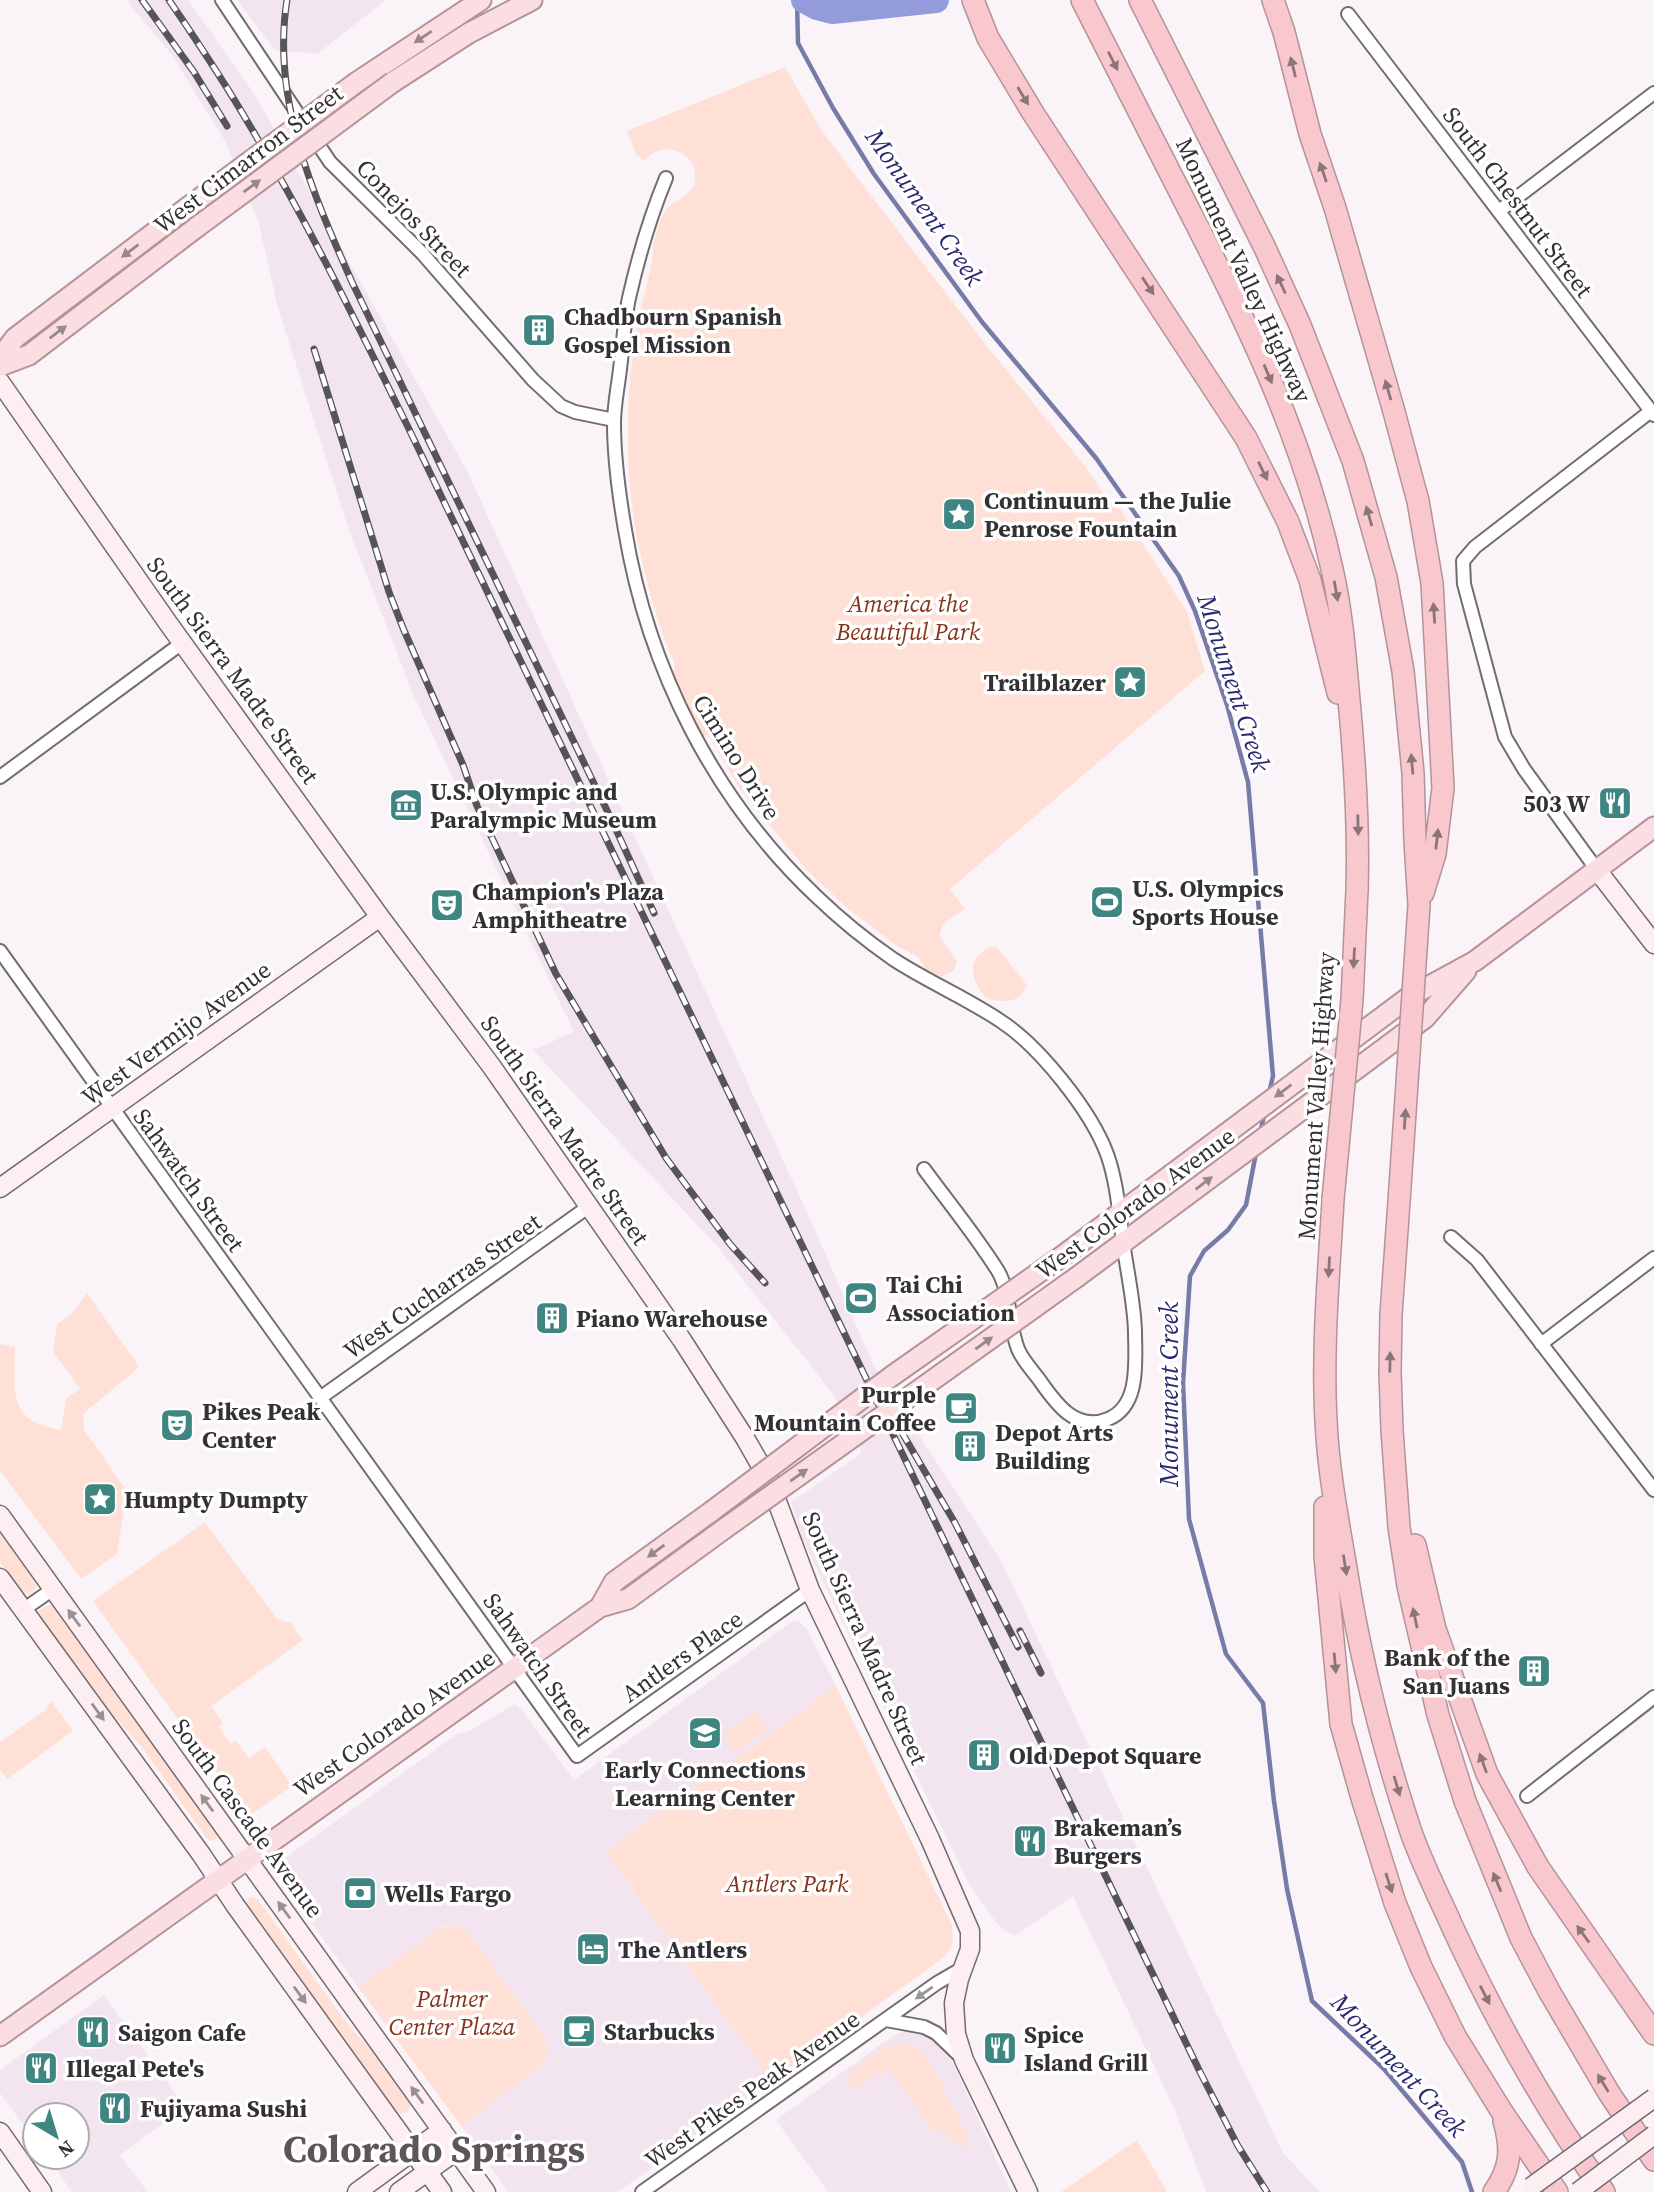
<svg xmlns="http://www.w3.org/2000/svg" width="1654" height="2192" font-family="'Source Serif 4',serif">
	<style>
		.built { fill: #f3e5ef }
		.green { fill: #ffe0d7 }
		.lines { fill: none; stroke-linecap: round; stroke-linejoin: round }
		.stream { stroke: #777ba8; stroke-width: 4.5 }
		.river { stroke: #949bda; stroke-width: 26 }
		.street-casing { stroke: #736c70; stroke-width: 16 }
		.secondary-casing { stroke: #736c70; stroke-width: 21 }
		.primary-casing { stroke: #b49398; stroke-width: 23 }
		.highway-casing { stroke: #b49398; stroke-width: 24 }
		.street { stroke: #fff; stroke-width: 12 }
		.secondary { stroke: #fdeef1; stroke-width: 18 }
		.primary { stroke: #fbdee2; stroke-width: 19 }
		.highway { stroke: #f9c8cf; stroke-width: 21 }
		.rail-casing { stroke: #575457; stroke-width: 7 }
		.rail { stroke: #fff; stroke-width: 4.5; stroke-dasharray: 13; stroke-linecap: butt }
		.secondary-bridge-casing { stroke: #736c70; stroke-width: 21; stroke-linecap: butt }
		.primary-bridge-casing { stroke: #b49398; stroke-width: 23; stroke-linecap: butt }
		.highway-bridge-casing { stroke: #b49398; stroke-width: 24; stroke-linecap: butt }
		.secondary-bridge { stroke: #fdeef1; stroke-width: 18 }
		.primary-bridge { stroke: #fbdee2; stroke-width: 19 }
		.highway-bridge { stroke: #f9c8cf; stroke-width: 21 }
		.oneway { fill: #97888a }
		.oneway2 { fill: #8c7579 }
		.oneway3 { fill: #989092 }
		.oneway4 { fill: #999899 }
		.labels { text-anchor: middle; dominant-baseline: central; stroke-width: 7; stroke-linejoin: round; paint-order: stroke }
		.street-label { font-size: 24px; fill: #333133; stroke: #fff }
		.poi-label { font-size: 24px; font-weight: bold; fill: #333133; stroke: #fff; text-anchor: start }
		.park-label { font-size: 24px; font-style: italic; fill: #873318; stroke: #fff }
		.water-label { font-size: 26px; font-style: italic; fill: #2a2871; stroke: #fff }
		.town-label { font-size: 38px; font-weight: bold; fill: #5c565a; stroke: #fff }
	</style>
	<rect width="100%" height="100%" fill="#faf3f8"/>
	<path class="built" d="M126 0H188L255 95 467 471 815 1230 874 1366 1001 1561 1283 2153 1320 2192H1206L1175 2110 1073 1896 1015 1936 1005 1931 995 1921 969 1884 801 1536 791 1502 862 1453 835 1397 717 1246 533 1050 574 1032 413 694 348 527 278 308 258 220 225 141 172 55Z
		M237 0H386L317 54 275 50Z
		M793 1621H797L806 1628 836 1686 606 1852 772 2082 618 2192H508L461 2126 539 2069 548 2053 546 2039 468 1932 446 1926 438 1930 358 1987 280 1879 278 1871V1865L282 1860 457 1734 470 1731 515 1704 523 1711 574 1780Z
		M104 1995 185 2107 120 2155 148 2192H72L47 2157H77V2115H35V2141L0 2093V2070Z
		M910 2030 928 2035 943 2047 949 2054 1011 2192H828L776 2120 880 2045 897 2034Z"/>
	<path class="green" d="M785 67 820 128 862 184 985 344 1084 465 1108 500 1120 509 1187 612 1205 671 950 889 965 909C955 916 939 923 940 937L957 962 954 970 942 977 926 970 918 957 897 946 846 907 806 869 740 789 710 737 701 735C696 726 673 685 673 678 672 672 676 668 674 662 673 657 669 653 668 648 657 620 649 590 642 561 625 490 624 411 635 339 639 312 647 287 652 261 654 254 652 247 654 240 657 231 660 218 666 210 674 199 692 196 695 181 699 152 662 138 645 161L636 154 627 131Z
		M990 947H997L1027 985C1019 1005 1001 1003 985 997 970 978 966 959 990 947Z
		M87 1293 137 1364 138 1368 83 1414 84 1430 127 1491 117 1554 81 1579 0 1471V1344L15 1347C15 1390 6 1422 61 1430L66 1398 80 1389 53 1352 57 1324 73 1313Z
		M205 1522 277 1619 291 1623 303 1640 211 1706 223 1723 219 1727 231 1744 236 1741 249 1758 265 1747 292 1786 248 1817 93 1601Z
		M0 1529 38 1585 30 1594 22 1593 0 1562Z
		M48 1605 54 1606 217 1832V1838L212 1841 208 1840 141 1746 95 1696 38 1616 39 1611Z
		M836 1686 952 1925C953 1942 955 1948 940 1960L772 2082 606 1852Z
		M52 1702 73 1731 7 1779 0 1769V1742L47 1709V1705Z
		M755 1711 767 1730 735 1753 724 1734Z
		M254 1897 259 1901 349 2026 387 2067 411 2100V2107C406 2113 402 2115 394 2112L248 1908 247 1903 249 1898Z
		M453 1925 468 1932 546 2039 548 2053 539 2069 461 2126 358 1987 438 1930Z
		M899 2043C911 2043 920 2048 928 2056L968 2137 965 2151 958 2141 952 2142 941 2129 934 2132 888 2068 852 2091 848 2085 852 2070 889 2046Z
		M1137 2140 1167 2192H1061Z"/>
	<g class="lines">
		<path class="stream" d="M797 0 798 43 833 108 874 174 982 322 1096 458 1179 576 1195 611 1227 705 1248 782 1273 1076 1269 1093
			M1260 1134 1264 1115
			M1256 1153 1246 1205 1228 1230 1204 1251 1190 1276 1183 1383 1189 1519 1226 1654 1263 1703 1274 1801 1287 1889 1312 2001 1384 2069 1462 2162 1472 2192"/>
		<path class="river" d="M804 0 817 7 832 11 936 0"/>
		<g class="street-casing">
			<path id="street" d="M222 0 330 162 422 253 533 380 561 406 575 412 614 420
				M1348 14 1654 415
				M666 178C650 217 638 258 629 298 624 321 623 346 620 369 618 387 614 405 614 423 614 459 619 495 625 530 648 669 714 800 817 897 840 919 867 941 893 959 928 982 967 998 1002 1022 1040 1047 1091 1111 1107 1154 1117 1182 1119 1212 1123 1242 1127 1271 1134 1301 1135 1331 1135 1359 1141 1406 1108 1419 1075 1433 1054 1401 1038 1378 1031 1369 1022 1359 1018 1349 1008 1324 1011 1293 998 1271 976 1236 949 1203 924 1169
				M1499 211 1654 93
				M0 777 182 643
				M1597 870 1524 769 1505 737 1464 584 1463 561 1475 547 1651 411
				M0 951 577 1756 810 1590
				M1451 1237 1477 1260 1654 1490
				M1541 1344 1654 1258
				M320 1398 588 1207
				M23 1610 53 1589
				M1527 1796 1654 1697
				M886 2020 924 2027 936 2033 961 2057
				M642 2192 937 1983 963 1968"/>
		</g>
		<g class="secondary-casing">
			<path id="secondary" d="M0 382 168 623 380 917 492 1067 682 1340 745 1438 769 1480 810 1590 930 1839 970 1931V1949L959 1979 954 2003 956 2034 964 2060 1028 2192
				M1597 870 1654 944
				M0 1188 380 917
				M0 1515 486 2192
				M0 1578 201 1854 235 1905 442 2192
				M0 2132 42 2192
				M357 2192 442 2130
				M399 2192 456 2151"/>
		</g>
		<g class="primary-casing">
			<path id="primary" d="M357 82 481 0
				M393 82 469 33 532 0
				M0 358 15 338 184 210
				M0 366 29 355 197 227
				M1061 1257 1409 997 1475 961 1654 827
				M1077 1277 1425 1018 1466 971
				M600 1607 614 1582 712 1511
				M0 2036 600 1607 628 1599 724 1529"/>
		</g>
		<g class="highway-casing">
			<path id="highway" d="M973 0 988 38 1033 113 1246 438 1288 522 1310 580 1338 693
				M1082 0C1116 67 1151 135 1185 202 1246 320 1304 439 1332 569 1342 612 1345 656 1349 700 1355 764 1359 826 1357 890
				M1140 0 1264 246 1300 325 1353 461 1386 577 1403 671 1413 773 1415 841 1419 905
				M1273 0 1284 32 1310 134 1335 208 1393 408 1418 501 1432 583 1443 788 1435 854 1423 893
				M1400 1187 1391 1315 1390 1372 1392 1430 1399 1527 1408 1586 1438 1715 1465 1801 1521 1938 1549 1991 1609 2093 1654 2160
				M1333 1199C1329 1272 1322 1347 1326 1420 1328 1468 1337 1516 1345 1562 1359 1652 1381 1742 1410 1829 1421 1862 1438 1894 1452 1926 1495 2020 1545 2108 1604 2192
				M1325 1507V1556L1341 1724 1362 1798 1395 1903 1421 1967 1455 2036 1502 2112 1557 2192
				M1415 1545 1435 1629 1487 1774 1538 1867 1654 2034
				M1494 2192C1511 2168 1512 2149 1504 2121"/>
		</g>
		<use href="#street" class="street"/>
		<use href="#secondary" class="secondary"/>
		<use href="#primary" class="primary"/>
		<use href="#highway" class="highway"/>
		<g class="rail-casing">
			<path id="rail" d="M142 0 194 72 227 126
				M169 0C197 41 225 83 250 126 308 223 357 324 407 425L1200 2072 1238 2146 1267 2192
				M287 0C271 99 313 194 352 282L613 823 654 913
				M314 349 389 592 403 628 463 765 477 806 556 974 666 1158 730 1244 765 1283
				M901 1431 955 1523 1018 1647
				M1020 1631 1041 1673"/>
		</g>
		<use href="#rail" class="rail"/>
		<g class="secondary-bridge-casing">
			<path id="secondary-bridge" d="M1531 2187 1654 2098
				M1578 2192 1654 2135"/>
		</g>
		<g class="primary-bridge-casing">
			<path id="primary-bridge" d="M184 210 357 82
				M197 227 393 82
				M712 1511 892 1376 1061 1257
				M724 1529 1077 1277"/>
		</g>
		<g class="highway-bridge-casing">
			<path id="highway-bridge" d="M1400 1187 1419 905
				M1333 1199 1352 1000 1357 890"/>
		</g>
		<use href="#secondary-bridge" class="secondary-bridge"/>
		<use href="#primary-bridge" class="primary-bridge"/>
		<use href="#highway-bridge" class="highway-bridge"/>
	</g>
	<defs><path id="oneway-solid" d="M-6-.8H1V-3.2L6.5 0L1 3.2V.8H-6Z" transform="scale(1.75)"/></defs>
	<g class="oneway">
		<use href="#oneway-solid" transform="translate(423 37) rotate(146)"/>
		<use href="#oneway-solid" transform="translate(252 186) rotate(-36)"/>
		<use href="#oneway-solid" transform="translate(130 251) rotate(143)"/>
		<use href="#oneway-solid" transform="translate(58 332) rotate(-37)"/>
		<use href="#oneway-solid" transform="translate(1283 1091) rotate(143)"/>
		<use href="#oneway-solid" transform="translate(1204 1183) rotate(-37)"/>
		<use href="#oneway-solid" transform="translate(984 1343) rotate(-35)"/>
		<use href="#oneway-solid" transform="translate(799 1475) rotate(-35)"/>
		<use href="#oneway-solid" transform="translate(656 1551) rotate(144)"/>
	</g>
	<g class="oneway2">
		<use href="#oneway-solid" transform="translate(1113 61) rotate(63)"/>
		<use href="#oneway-solid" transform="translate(1293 67) rotate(-104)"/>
		<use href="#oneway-solid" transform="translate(1023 96) rotate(59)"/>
		<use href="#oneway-solid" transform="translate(1323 172) rotate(-109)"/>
		<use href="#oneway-solid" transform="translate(1281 284) rotate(-115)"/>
		<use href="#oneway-solid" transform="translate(1148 286) rotate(56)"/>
		<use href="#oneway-solid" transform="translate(1268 374) rotate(67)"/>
		<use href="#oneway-solid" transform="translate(1388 390) rotate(-106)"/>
		<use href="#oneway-solid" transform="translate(1263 471) rotate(64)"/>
		<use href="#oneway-solid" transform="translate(1369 516) rotate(-106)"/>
		<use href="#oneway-solid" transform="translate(1336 591) rotate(80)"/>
		<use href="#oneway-solid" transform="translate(1434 613) rotate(-94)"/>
		<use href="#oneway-solid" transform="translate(1412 764) rotate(-95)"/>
		<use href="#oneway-solid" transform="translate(1358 825) rotate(89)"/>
		<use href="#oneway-solid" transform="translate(1437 839) rotate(-83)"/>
		<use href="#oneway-solid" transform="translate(1354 958) rotate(93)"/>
		<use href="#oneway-solid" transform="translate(1405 1119) rotate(-86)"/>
		<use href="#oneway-solid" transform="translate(1329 1267) rotate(93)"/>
		<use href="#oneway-solid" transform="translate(1390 1362) rotate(-89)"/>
		<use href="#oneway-solid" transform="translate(1345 1565) rotate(81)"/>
		<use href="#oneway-solid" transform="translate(1415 1618) rotate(-102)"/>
		<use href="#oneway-solid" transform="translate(1335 1663) rotate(85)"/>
		<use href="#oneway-solid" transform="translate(1483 1763) rotate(-110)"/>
		<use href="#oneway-solid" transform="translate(1397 1786) rotate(73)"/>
		<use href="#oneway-solid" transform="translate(1497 1882) rotate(-112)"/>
		<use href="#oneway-solid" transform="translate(1389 1883) rotate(72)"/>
		<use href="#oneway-solid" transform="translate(1583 1934) rotate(-126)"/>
		<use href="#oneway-solid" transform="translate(1485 1995) rotate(63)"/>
		<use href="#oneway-solid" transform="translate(1603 2083) rotate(-121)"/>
	</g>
	<g class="oneway3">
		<use href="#oneway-solid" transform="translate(74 1618) rotate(-126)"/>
		<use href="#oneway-solid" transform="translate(98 1712) rotate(54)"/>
		<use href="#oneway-solid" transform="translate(207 1803) rotate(-126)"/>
		<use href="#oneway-solid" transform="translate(284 1910) rotate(-126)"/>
		<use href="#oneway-solid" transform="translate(300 1995) rotate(54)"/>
		<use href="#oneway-solid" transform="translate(417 2095) rotate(-126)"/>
	</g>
	<use class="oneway4" href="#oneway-solid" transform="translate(924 1993) rotate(145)"/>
	<defs>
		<g id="building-square" transform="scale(1.75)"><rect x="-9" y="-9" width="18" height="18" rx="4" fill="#3f8682" stroke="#fff"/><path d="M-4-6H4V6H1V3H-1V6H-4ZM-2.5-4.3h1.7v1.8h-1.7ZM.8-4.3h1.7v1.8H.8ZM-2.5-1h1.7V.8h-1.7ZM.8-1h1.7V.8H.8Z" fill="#fff"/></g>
		<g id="sight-square" transform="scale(1.75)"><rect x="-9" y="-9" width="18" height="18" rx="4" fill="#3f8682" stroke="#fff"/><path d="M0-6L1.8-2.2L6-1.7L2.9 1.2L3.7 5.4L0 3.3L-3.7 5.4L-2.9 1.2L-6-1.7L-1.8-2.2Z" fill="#fff"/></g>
		<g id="restaurant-square" transform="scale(1.75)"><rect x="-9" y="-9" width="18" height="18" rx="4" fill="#3f8682" stroke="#fff"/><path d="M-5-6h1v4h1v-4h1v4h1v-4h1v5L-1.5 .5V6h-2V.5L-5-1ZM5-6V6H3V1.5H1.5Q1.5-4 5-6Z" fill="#fff"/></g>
		<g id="museum-square" transform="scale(1.75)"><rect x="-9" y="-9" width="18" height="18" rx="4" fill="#3f8682" stroke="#fff"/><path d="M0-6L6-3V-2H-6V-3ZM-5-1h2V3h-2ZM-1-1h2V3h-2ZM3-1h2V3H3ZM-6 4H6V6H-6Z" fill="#fff"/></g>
		<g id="stadium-square" transform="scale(1.75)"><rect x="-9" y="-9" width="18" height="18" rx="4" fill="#3f8682" stroke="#fff"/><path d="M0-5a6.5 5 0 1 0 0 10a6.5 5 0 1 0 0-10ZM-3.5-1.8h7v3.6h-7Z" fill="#fff"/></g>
		<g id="theatre-square" transform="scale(1.75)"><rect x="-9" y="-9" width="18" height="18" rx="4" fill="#3f8682" stroke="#fff"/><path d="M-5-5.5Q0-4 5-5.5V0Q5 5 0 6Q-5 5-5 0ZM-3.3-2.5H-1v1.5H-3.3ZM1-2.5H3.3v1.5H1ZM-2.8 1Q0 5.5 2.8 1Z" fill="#fff"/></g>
		<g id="cafe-square" transform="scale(1.75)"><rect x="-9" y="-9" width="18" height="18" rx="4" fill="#3f8682" stroke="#fff"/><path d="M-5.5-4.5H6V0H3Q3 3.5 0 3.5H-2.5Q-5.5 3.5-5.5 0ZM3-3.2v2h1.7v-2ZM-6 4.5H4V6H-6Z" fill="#fff"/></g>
		<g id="school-square" transform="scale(1.75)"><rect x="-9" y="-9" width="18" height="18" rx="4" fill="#3f8682" stroke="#fff"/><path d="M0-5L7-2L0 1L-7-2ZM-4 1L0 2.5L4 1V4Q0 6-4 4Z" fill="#fff"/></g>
		<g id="bank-square" transform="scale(1.75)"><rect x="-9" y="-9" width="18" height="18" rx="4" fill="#3f8682" stroke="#fff"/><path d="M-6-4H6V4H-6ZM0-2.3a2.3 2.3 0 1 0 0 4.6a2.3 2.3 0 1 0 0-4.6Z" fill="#fff"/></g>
		<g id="hotel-square" transform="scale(1.75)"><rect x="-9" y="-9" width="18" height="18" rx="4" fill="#3f8682" stroke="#fff"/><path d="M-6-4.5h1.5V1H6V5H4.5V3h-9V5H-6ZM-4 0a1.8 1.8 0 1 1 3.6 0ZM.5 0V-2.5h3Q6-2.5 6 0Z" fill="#fff"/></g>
	</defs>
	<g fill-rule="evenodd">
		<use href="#building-square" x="539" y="330"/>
		<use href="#sight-square" x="959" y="514"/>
		<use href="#sight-square" x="1130" y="682"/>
		<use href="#restaurant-square" x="1615" y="803"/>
		<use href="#museum-square" x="406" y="805"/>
		<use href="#stadium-square" x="1107" y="902"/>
		<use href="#theatre-square" x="447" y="905"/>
		<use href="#stadium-square" x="861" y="1298"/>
		<use href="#building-square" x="552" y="1318"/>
		<use href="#cafe-square" x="961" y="1408"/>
		<use href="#theatre-square" x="177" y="1425"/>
		<use href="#building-square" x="970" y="1446"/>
		<use href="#sight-square" x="100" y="1499"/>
		<use href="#building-square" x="1534" y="1671"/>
		<use href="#school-square" x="705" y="1733"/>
		<use href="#building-square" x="984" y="1755"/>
		<use href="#restaurant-square" x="1030" y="1841"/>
		<use href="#bank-square" x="360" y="1893"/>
		<use href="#hotel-square" x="593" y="1949"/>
		<use href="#cafe-square" x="579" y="2031"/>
		<use href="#restaurant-square" x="93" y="2032"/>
		<use href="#restaurant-square" x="1000" y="2048"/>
		<use href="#restaurant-square" x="41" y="2068"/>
		<use href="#restaurant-square" x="115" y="2108"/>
	</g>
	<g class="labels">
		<g class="street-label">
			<text transform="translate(248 159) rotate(-37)">West Cimarron Street</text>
			<text transform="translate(1518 202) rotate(53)">South Chestnut Street</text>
			<text transform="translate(414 218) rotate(46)">Conejos Street</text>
			<text transform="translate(1244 270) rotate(65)">Monument Valley Highway</text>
			<text transform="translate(233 670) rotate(54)">South Sierra Madre Street</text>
			<text transform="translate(737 757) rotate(58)">Cimino Drive</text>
			<text transform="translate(176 1033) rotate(-36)">West Vermijo Avenue</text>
			<text transform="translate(1316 1096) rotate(-86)">Monument Valley Highway</text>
			<text transform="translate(565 1130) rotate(55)">South Sierra Madre Street</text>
			<text transform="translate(189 1180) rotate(54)">Sahwatch Street</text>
			<text transform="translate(1135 1203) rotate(-36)">West Colorado Avenue</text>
			<text transform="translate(442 1286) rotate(-35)">West Cucharras Street</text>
			<text transform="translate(865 1638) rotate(66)">South Sierra Madre Street</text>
			<text transform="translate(682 1656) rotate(-35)">Antlers Place</text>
			<text transform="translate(538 1665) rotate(55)">Sahwatch Street</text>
			<text transform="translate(394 1723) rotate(-35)">West Colorado Avenue</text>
			<text transform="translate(248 1818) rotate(54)">South Cascade Avenue</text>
			<text transform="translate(752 2089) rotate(-35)">West Pikes Peak Avenue</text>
		</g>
		<g class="poi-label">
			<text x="564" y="316">Chadbourn Spanish<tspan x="564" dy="28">Gospel Mission</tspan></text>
			<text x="984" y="500">Continuum — the Julie<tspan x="984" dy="28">Penrose Fountain</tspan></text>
			<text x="1106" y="682" text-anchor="end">Trailblazer</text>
			<text x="430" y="791">U.S. Olympic and<tspan x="430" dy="28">Paralympic Museum</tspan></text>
			<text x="1590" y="803" text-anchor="end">503 W</text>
			<text x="1132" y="888">U.S. Olympics<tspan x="1132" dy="28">Sports House</tspan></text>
			<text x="472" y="891">Champion's Plaza<tspan x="472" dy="28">Amphitheatre</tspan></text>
			<text x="886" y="1284">Tai Chi<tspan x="886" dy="28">Association</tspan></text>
			<text x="576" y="1318">Piano Warehouse</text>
			<text x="936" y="1394" text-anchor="end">Purple<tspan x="936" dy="28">Mountain Coffee</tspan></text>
			<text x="202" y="1411">Pikes Peak<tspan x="202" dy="28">Center</tspan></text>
			<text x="995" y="1432">Depot Arts<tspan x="995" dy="28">Building</tspan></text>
			<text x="124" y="1499">Humpty Dumpty</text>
			<text x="1510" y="1657" text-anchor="end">Bank of the<tspan x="1510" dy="28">San Juans</tspan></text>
			<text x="1009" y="1755">Old Depot Square</text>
			<text x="705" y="1769" text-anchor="middle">Early Connections<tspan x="705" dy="28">Learning Center</tspan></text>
			<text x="1054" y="1827">Brakeman’s<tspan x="1054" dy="28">Burgers</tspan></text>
			<text x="384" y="1893">Wells Fargo</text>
			<text x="618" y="1949">The Antlers</text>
			<text x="604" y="2031">Starbucks</text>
			<text x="118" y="2032">Saigon Cafe</text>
			<text x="1024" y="2034">Spice<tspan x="1024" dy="28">Island Grill</tspan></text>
			<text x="66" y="2068">Illegal Pete's</text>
			<text x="140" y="2108">Fujiyama Sushi</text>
		</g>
		<g class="park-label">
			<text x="908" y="603">America the<tspan x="908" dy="28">Beautiful Park</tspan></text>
			<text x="787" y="1883">Antlers Park</text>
			<text x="452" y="1998">Palmer<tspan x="452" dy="28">Center Plaza</tspan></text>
		</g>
		<g class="water-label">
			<text transform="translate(925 207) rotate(55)">Monument Creek</text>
			<text transform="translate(1234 683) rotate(72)">Monument Creek</text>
			<text transform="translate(1169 1394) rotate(-90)">Monument Creek</text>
			<text transform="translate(1399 2065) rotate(47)">Monument Creek</text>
		</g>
		<g class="town-label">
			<text x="434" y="2149">Colorado Springs</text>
		</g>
	</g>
	<g transform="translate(56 2136) rotate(142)"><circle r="33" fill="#ffffff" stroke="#adadad" stroke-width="2"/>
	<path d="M0-5L12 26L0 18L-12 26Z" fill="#3f8682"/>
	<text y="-10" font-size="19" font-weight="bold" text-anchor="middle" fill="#333133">N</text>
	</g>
</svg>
